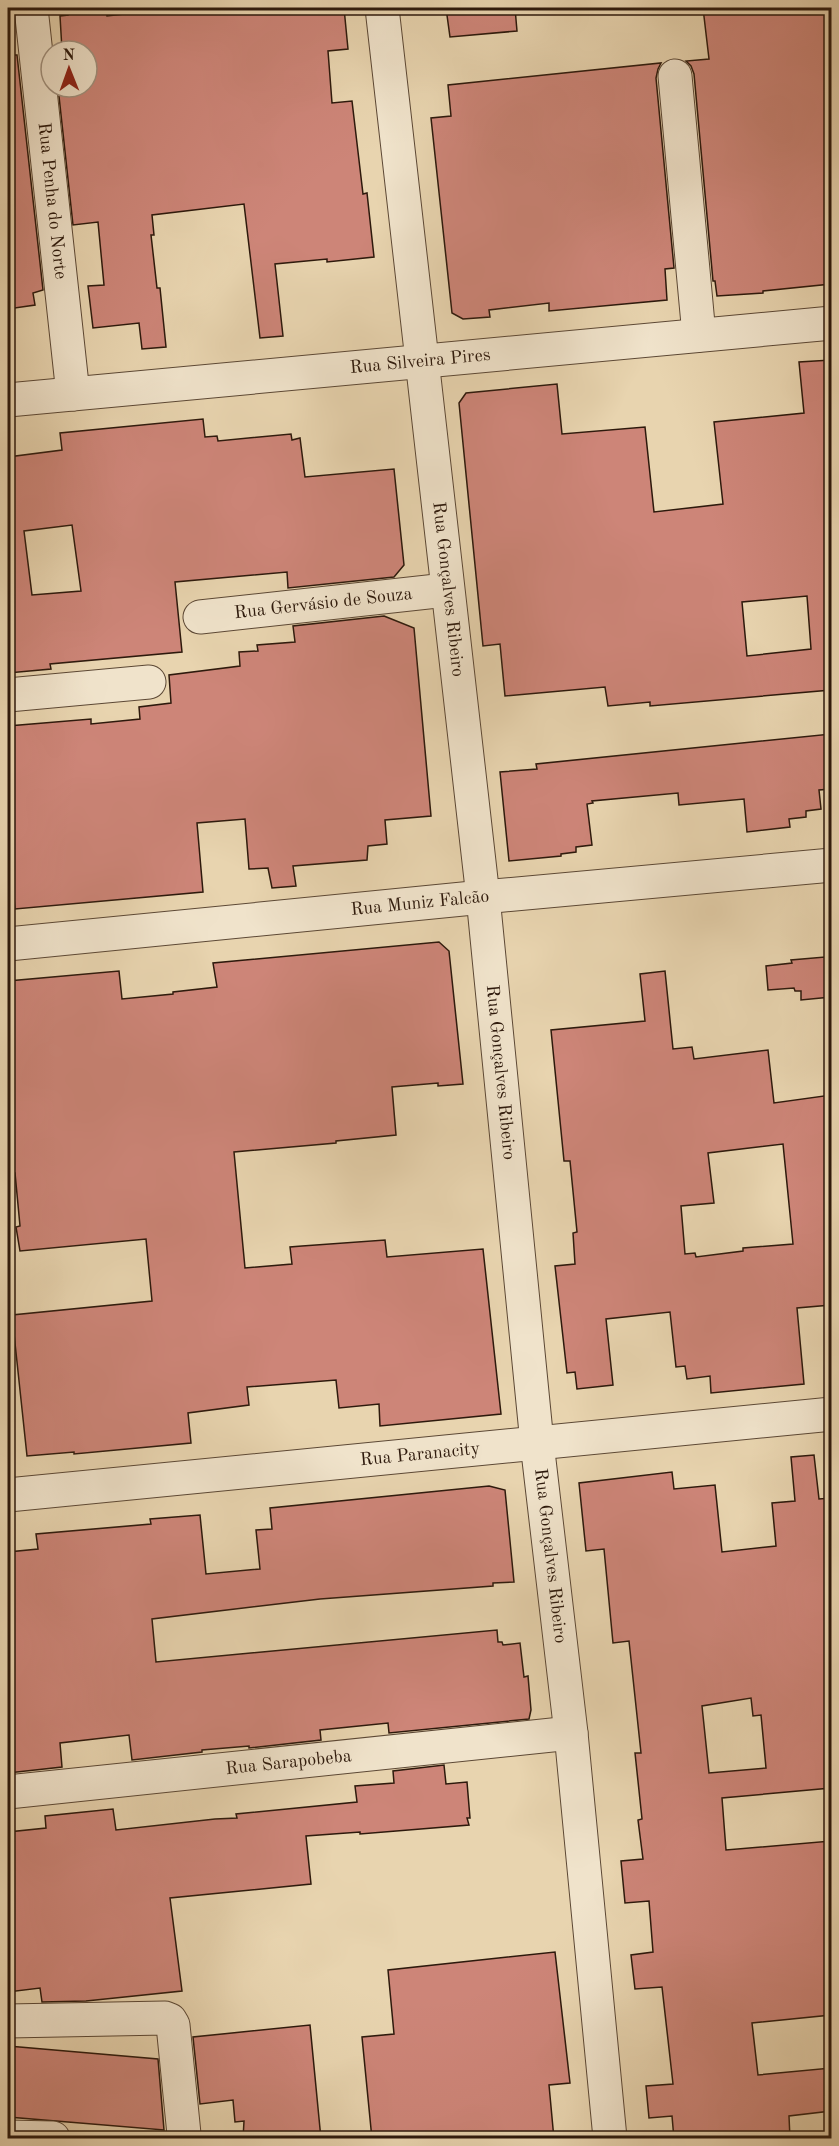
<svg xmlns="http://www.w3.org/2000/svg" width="839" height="2146" font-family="'Old Standard TT',serif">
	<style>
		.building { fill: #cd8578; stroke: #2d190c; stroke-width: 1.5; fill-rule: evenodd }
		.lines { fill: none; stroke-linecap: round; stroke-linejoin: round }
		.minor-casing { stroke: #5c4835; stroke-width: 35 }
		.minor { stroke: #f0e3cb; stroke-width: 33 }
		.labels { text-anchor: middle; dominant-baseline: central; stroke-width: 5; stroke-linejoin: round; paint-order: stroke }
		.street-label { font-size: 18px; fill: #2d190c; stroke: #f0e3cb }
	</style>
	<rect width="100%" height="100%" fill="#e8d4af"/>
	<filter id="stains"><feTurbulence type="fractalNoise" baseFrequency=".00333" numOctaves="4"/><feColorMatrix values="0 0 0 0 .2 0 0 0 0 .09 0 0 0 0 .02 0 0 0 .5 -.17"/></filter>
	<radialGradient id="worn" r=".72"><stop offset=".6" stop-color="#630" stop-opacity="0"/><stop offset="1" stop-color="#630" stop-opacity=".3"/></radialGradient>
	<path class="building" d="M67 8H106L107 16 160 10V8H344L348 49 328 51 332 103 352 101 363 194 367 193 374 257 327 262V259L275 264 283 336 260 338 244 204 152 215 154 235H151L157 288H160L166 347 142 349 139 323 93 328 88 286 104 285 98 222 73 225 58 87H87V51H55L62 50 60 16 68 15Z
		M446 8H515L517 31 450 37Z
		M703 8H831V284L763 291V293L717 296 715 281H713L694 74 691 66 686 61 709 59Z
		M8 55H17L43 290 33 293 35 305 8 309Z
		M661 63 658 69 656 78 674 268 665 269 667 300 549 311V303L489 310 490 317 463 319 452 313 431 118 451 116 448 85Z
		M831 360V690L650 706V702L608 706 605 687 505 696 500 644 483 646 459 403 466 393 557 384 562 434 645 427 654 512 723 504 714 422 804 413 799 362ZM807 596 811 649 747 656 742 602Z
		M203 419 205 437 217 436 218 441 291 434 292 440 300 438 305 477 394 469 404 565 394 577 288 588 287 572 175 582 182 652 50 664 51 669 8 673V457L62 450 60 433ZM72 525 81 591 32 595 24 531Z
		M384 616 414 628 431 816 385 820 387 844 368 846 367 860 293 866 296 886 272 888 268 868 249 869 245 819 197 823 203 892 15 909 14 898H8V814H14L10 768H8V726L91 719V724L140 719 139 707 171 703 169 675 240 666 239 652 258 651 257 645 295 642 293 626Z
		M831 734V789L819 790 821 809 806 811V817L789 819 790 827 747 832 744 799 679 805 678 793 592 801 593 803 587 804 592 845 576 847V852L561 854V856L509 861 500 772 537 769 536 764Z
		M439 942 449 951 463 1084 438 1086V1083L392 1087 396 1135 336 1141V1143L234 1152 245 1268 292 1264 290 1247 302 1246 385 1240 387 1257 483 1249 501 1414 380 1426 379 1404 339 1408 336 1380 247 1387 249 1405 188 1413 191 1443 74 1454V1452L27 1456 12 1315 152 1301 146 1239 20 1251 16 1227 20 1226 15 1173H8V1103L14 1102 8 1032V981L119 971 122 999 173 994V992L217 987 213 963Z
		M825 957 826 967H828L831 997 801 1000V991H795L794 988 768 990 766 966 792 963 791 960Z
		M665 971 673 1049 692 1047 694 1059 768 1050 774 1103 831 1095V1305L797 1308 804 1384 711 1393 710 1376 687 1379 685 1366 676 1367 670 1312 606 1319 613 1385 577 1389 575 1372 567 1373 555 1266 575 1264 573 1233 577 1232 570 1161H564L551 1030 645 1021 640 974ZM783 1144 793 1244 743 1248V1251L696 1257 695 1253 685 1254 681 1206 714 1203 708 1153Z
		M814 1455 819 1499 831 1498V1788L722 1798 726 1850 831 1841V2015L752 2023 758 2075 831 2068V2111L789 2116 790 2139H674L672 2116 649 2118 646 2086 673 2084 662 1987 635 1989 631 1955 653 1952 649 1901 625 1903 621 1861 643 1859 638 1820 642 1819 635 1753H641L629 1641 613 1643 604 1549 586 1551 579 1483 672 1472 674 1489 715 1485 722 1552 776 1546 772 1503 795 1501 791 1457ZM751 1698 753 1716 761 1715 766 1768 709 1773 702 1706Z
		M489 1486 505 1490 514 1582 493 1583V1586L320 1599 152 1619 156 1662 497 1630 498 1642H502L503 1645 520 1643 524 1677 528 1676 531 1710 529 1719 389 1733 388 1723 320 1730 321 1740 249 1748V1746L202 1750V1752L132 1760 129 1735 60 1743 62 1767 8 1773V1552L38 1549 36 1534 151 1524 150 1519 200 1515 206 1574 260 1569 256 1530 272 1529 270 1508Z
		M444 1765 446 1784 467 1782 470 1818H467L469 1825 360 1834V1832L306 1836 311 1884 170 1898 182 1991 86 2001 42 2002 40 1988 8 1992V1899H11L8 1870V1832L46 1828 45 1816 113 1809 116 1830 215 1819 237 1818 236 1814 357 1802 355 1786 394 1783 393 1771Z
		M555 1952 570 2083 549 2085 554 2139H372L362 2037 394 2034 388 1970Z
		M310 2025 321 2139H243L244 2121 235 2122 233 2100 200 2104 193 2037Z
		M8 2046 158 2059 164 2130 8 2117Z"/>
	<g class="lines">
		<g class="minor-casing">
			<g id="minor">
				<path id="s1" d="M31 8 73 394"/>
				<path id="s2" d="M382 8 483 897 537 1443 571 1733 610 2138"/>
				<path d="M675 76 699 335"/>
				<path id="s3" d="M8 400 832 323"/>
				<path id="s4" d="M200 617 446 590"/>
				<path d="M8 695 149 682"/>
				<path id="s5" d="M8 944 483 897 832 865"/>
				<path id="s6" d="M8 1495 832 1414"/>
				<path id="s7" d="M8 1792 571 1733"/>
				<path d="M8 2021 165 2018 170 2020 173 2025 184 2134 182 2138"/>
				<path d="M8 2137 53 2138"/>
			</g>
		</g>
		<use href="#minor" class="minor"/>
	</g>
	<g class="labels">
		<g class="street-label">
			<text stroke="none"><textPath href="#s1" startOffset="194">Rua Penha do Norte</textPath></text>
			<text stroke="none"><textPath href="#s3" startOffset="414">Rua Silveira Pires</textPath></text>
			<text stroke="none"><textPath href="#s2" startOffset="585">Rua Gonçalves Ribeiro</textPath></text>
			<text stroke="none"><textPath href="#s4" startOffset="124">Rua Gervásio de Souza</textPath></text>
			<text stroke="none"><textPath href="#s5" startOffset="414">Rua Muniz Falcão</textPath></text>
			<text stroke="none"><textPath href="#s2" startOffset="1071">Rua Gonçalves Ribeiro</textPath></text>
			<text stroke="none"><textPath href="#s6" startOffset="414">Rua Paranacity</textPath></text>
			<text stroke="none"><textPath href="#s2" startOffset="1557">Rua Gonçalves Ribeiro</textPath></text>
			<text stroke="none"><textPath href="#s7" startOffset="282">Rua Sarapobeba</textPath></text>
		</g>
	</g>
	<rect width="839" height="2146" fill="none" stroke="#e8d4af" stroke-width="30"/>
	<rect x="9" y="9" width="821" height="2128" fill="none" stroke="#2d190c" stroke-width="3"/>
	<rect x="15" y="15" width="809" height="2116" fill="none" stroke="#2d190c" stroke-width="1.5"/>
	<g transform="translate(69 69) rotate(359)"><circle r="28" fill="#f0e3cb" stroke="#a2927f" stroke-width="1.5"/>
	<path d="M0-4.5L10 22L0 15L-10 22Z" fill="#8f2418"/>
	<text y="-9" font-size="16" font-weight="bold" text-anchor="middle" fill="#2d190c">N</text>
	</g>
	<rect width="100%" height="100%" filter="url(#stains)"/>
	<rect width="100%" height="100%" fill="url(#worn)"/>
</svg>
